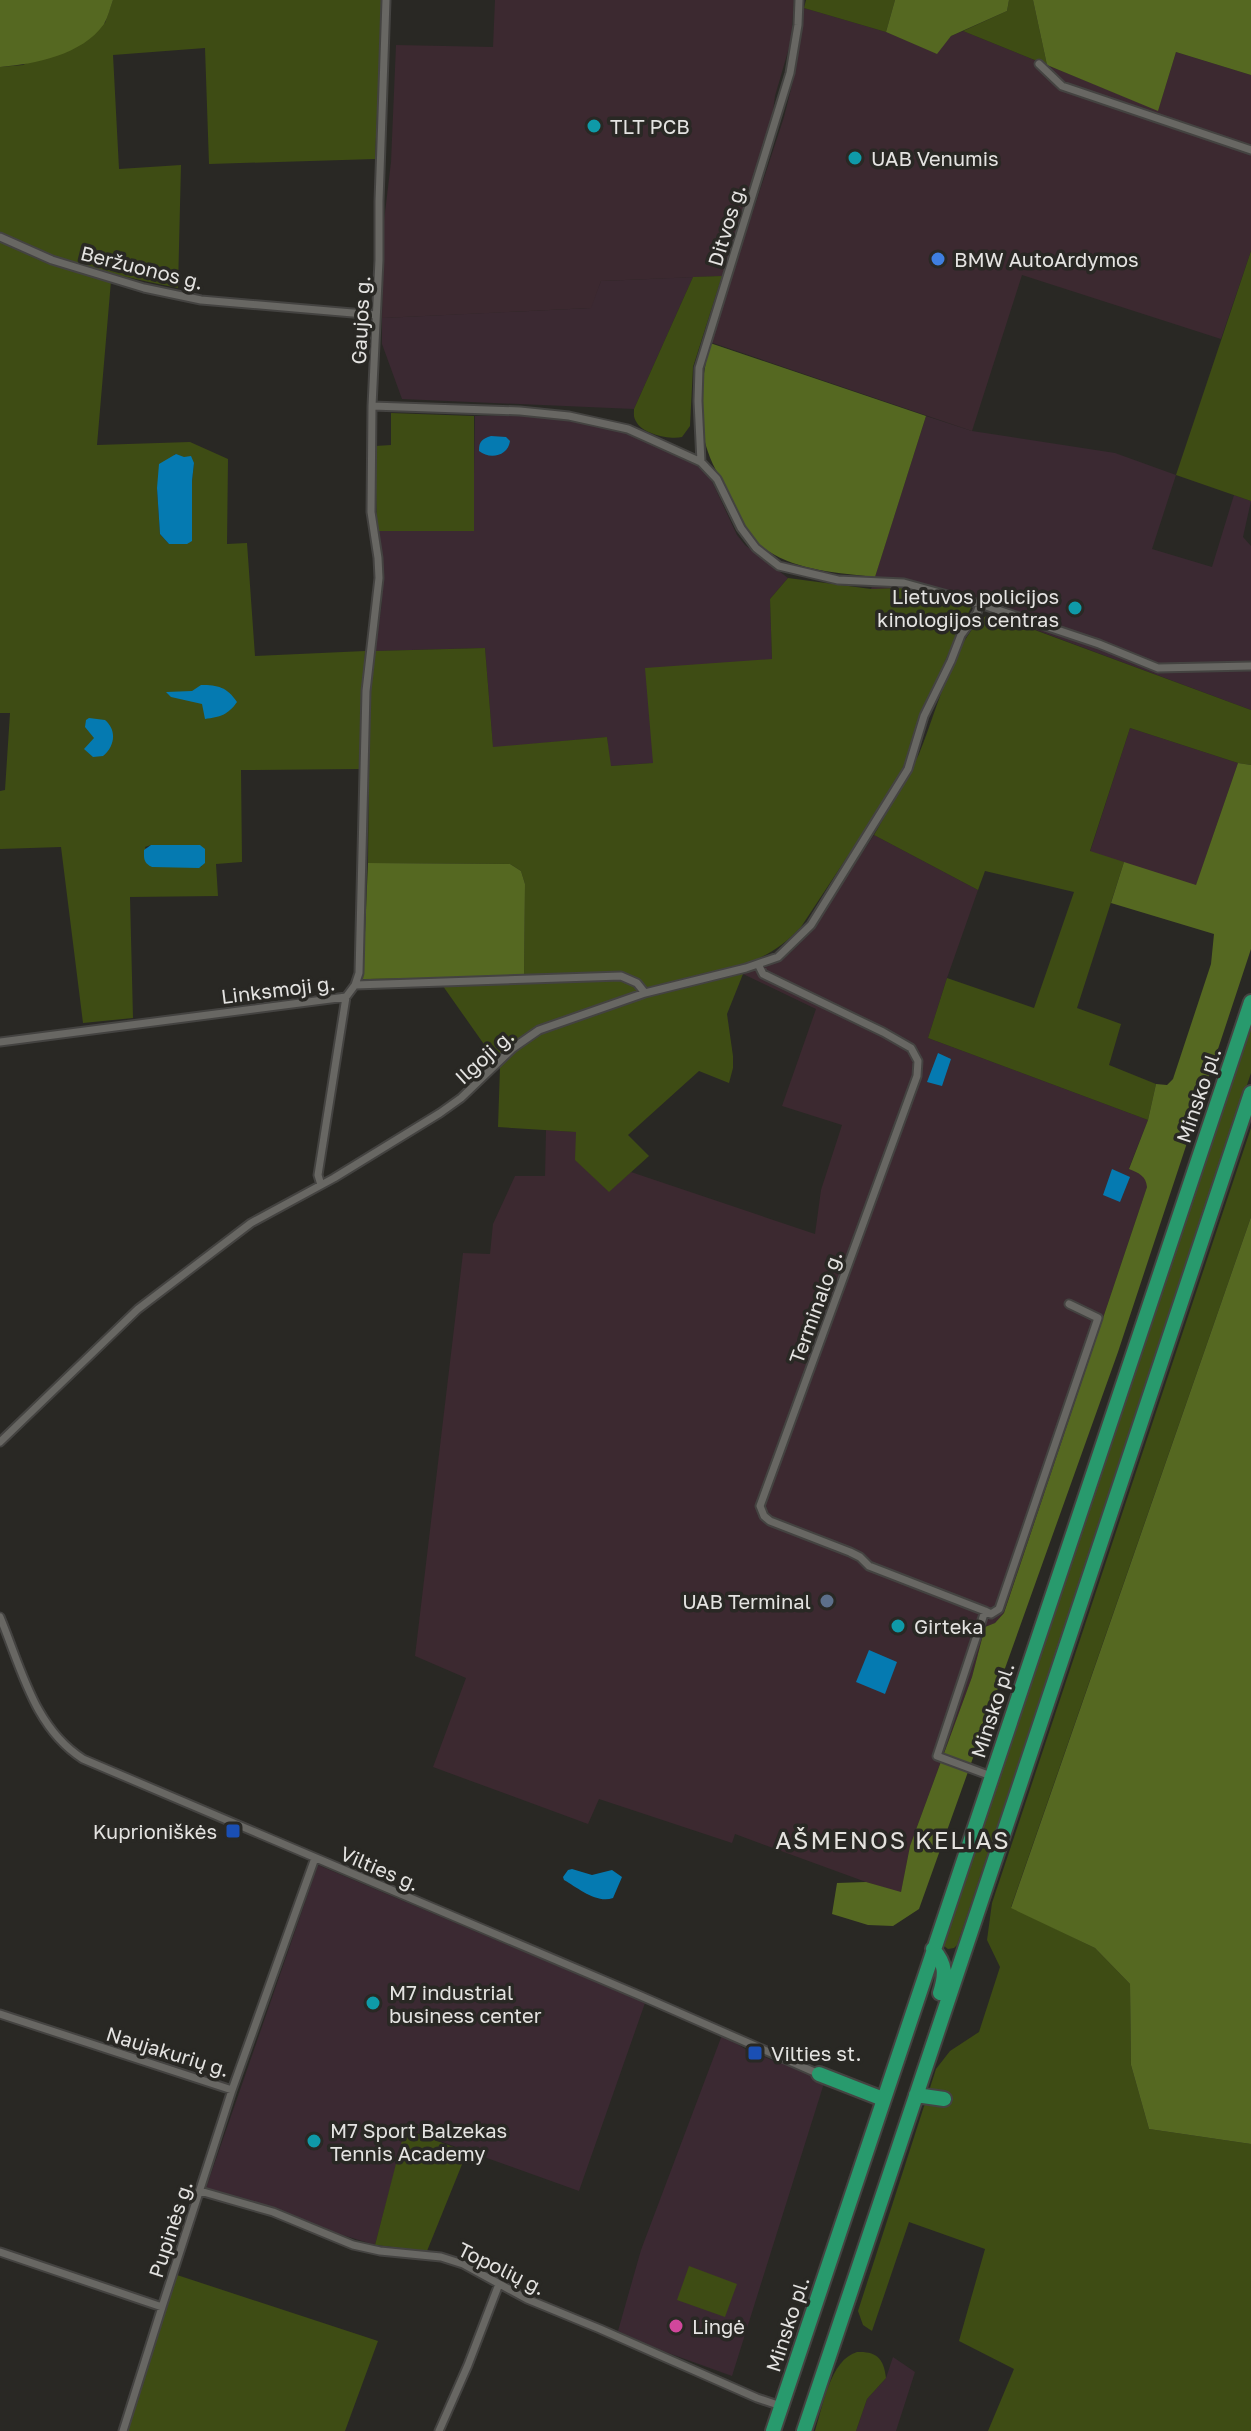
<svg xmlns="http://www.w3.org/2000/svg" width="1251" height="2431" font-family="'Golos Text',sans-serif">
	<style>
		.commercial { fill: #3b2932 }
		.industrial { fill: #3c2930 }
		.green { fill: #3e4c14; fill-rule: evenodd }
		.forest { fill: #556821 }
		.water { fill: #057ab1 }
		.lines { fill: none; stroke-linecap: round; stroke-linejoin: round }
		.street-casing { stroke: #444341; stroke-width: 11 }
		.highway-casing { stroke: #444341; stroke-width: 18 }
		.street { stroke: #686763; stroke-width: 7 }
		.highway { stroke: #289a6d; stroke-width: 14 }
		.culture-dot { fill: #0f9aa8; stroke: #292824; stroke-width: 3 }
		.shop-dot { fill: #3f7fe0; stroke: #292824; stroke-width: 3 }
		.service-dot { fill: #5c6f8a; stroke: #292824; stroke-width: 3 }
		.transit-dot { fill: #1a4fb4; stroke: #292824; stroke-width: 3 }
		.hotel-dot { fill: #d1479c; stroke: #292824; stroke-width: 3 }
		.labels { text-anchor: middle; dominant-baseline: central; stroke-width: 7; stroke-linejoin: round; paint-order: stroke }
		.poi-label { font-size: 20px; fill: #e4e3e1; stroke: #292824; text-anchor: start }
		.street-label { font-size: 20px; fill: #e4e3e1; stroke: #292824 }
		.quarter-label { font-size: 24px; letter-spacing: 2px; fill: #e4e2de; stroke: #292824 }
	</style>
	<rect width="100%" height="100%" fill="#292824"/>
	<path class="commercial" d="M693 277 634 409 402 399 382 344V318L590 308 601 281Z
		M515 415 569 421 619 430 694 463 710 477 737 535 745 545 788 578 770 599 772 659 653 763 610 766 607 737 493 748 485 648 375 651 382 602V566L377 531H473L475 416Z
		M926 416 972 431 1115 453 1176 475 1152 549 1212 567 1234 495 1251 501 1243 537 1251 546V710L972 606 871 589Z
		M318 1865 645 2003 579 2191 406 2129 375 2245 336 2233 276 2208 206 2188Z
		M722 2035 747 2050 774 2061 795 2066 825 2080 732 2376 657 2349 618 2331 641 2250Z
		M893 2357 915 2372 896 2431H856L867 2399 886 2378Z"/>
	<path class="industrial" d="M495 0H794L791 41 775 96 771 126 722 276 601 281 591 308 382 318 384 221 391 162 396 45 493 47Z
		M804 8 886 32 936 53 951 36 963 31 1158 110 1176 52 1251 75V251L1221 339 1022 275 972 431 710 342 784 117 796 69Z
		M1130 728 1238 763 1196 886 1090 852Z
		M874 835 978 890 947 978 928 1038 1148 1120 1129 1168 1142 1175 1147 1180V1187L1004 1613 995 1623 985 1627 972 1677 910 1846 901 1893 866 1882 735 1834 732 1843 599 1799 588 1824 433 1767 466 1678 415 1656 463 1253 490 1254 493 1224 515 1176H545L546 1130 576 1132 609 1191 631 1172 815 1234 821 1190 842 1125 782 1106 816 1009 743 974 789 954 799 944 811 930Z"/>
	<path class="green" d="M113 0H382L375 159 209 164 205 48 113 55 119 169 181 165 178 288C139 280 101 272 63 259 42 252 22 239 0 234V67L23 65 105 23Z
		M806 0H895L886 32 804 8Z
		M1009 0H1033L1047 65 963 31 1007 11Z
		M0 242 111 281 97 445 190 442 228 459 227 544 247 543 255 656 365 651 361 769 241 770 242 862 216 864 218 896 130 897 133 1018 83 1023 61 847 0 849V791L5 790 10 713H0ZM175 454 194 463 192 481V541L169 544 160 534 157 488ZM151 845 202 867H152L145 847Z
		M1251 251V501L1176 475Z
		M722 276 693 367 690 426 682 437C670 440 644 434 637 423 633 417 634 415 634 409L693 277Z
		M391 413 474 416V531H377L375 446 391 445Z
		M788 578 871 589 901 588 921 591 972 606 956 636 916 728 905 763 892 789 801 927C783 946 766 957 742 965L743 974 727 1014 733 1056V1068L729 1083 699 1071 628 1135 649 1156 609 1192 575 1160 576 1132 498 1127 500 1067 438 979 524 977 525 884 521 871 510 864 368 863 370 693 375 651 485 648 493 747 607 737 611 766 653 763 645 668 772 659 770 599Z
		M986 616H997L1251 710V765L1238 763 1130 728 1090 851 1124 862 1077 1008 1121 1024 1109 1065 1156 1084 1148 1120 928 1038 947 978 1034 1008 1074 892 985 871 978 890 874 835C889 808 906 782 919 754 934 720 955 635 986 616Z
		M1251 1021V1073L957 1945 954 1948 948 1949 944 1946 943 1939Z
		M1251 1128V1217L1011 1907 1095 1948 1130 1984 1131 2065 1149 2129 1251 2144V2431H988L1014 2369 959 2341 985 2249 909 2222 872 2331 863 2325 858 2311 936 2069 950 2051 979 2032 1000 1967 987 1940 992 1903Z
		M405 2129 467 2152 427 2251 375 2245Z
		M689 2266 737 2284 725 2317 677 2300Z
		M177 2275 378 2341 345 2431H127Z
		M857 2352C877 2351 884 2359 886 2378L867 2399 856 2431H815C823 2406 830 2360 857 2352Z"/>
	<path class="forest" d="M0 0H113C110 8 108 17 104 24 82 55 35 64 0 67Z
		M895 0H1009L1007 11 951 36 937 54 886 32Z
		M1033 0H1251V75L1176 52 1158 111 1047 65Z
		M710 343 926 416 875 577C839 573 799 571 768 551 748 538 740 516 730 496 723 481 713 468 708 452 696 418 702 377 710 343Z
		M1238 763 1251 765V949L1118 1352 919 1909 893 1926 868 1925 832 1914 837 1883 866 1882 901 1892 910 1846 972 1677 985 1627 995 1623 1004 1613 1147 1187C1146 1176 1139 1173 1129 1169L1148 1120 1156 1084 1167 1085 1173 1079 1211 964 1214 934 1111 903 1124 862 1196 885Z
		M368 863 510 864 521 871 525 884 524 977 363 979Z
		M1251 1217V2144L1149 2129 1131 2065 1130 1984 1095 1948 1011 1908Z"/>
	<path class="water" d="M491 436 506 437 510 441C508 456 490 460 479 451 479 441 482 439 491 436Z
		M176 454 184 457 191 456 194 463 192 481V541L187 544H169L160 534 157 488 159 464Z
		M201 685C218 685 227 687 237 702 228 715 220 717 205 719L202 704 171 697 166 692 192 691Z
		M89 718 105 720C117 730 115 746 103 756L93 757 84 749 94 738 85 727 86 720Z
		M151 845H200L205 849V863L199 868 152 867C143 863 144 858 144 850Z
		M938 1053 951 1059 942 1086 927 1082Z
		M1112 1169 1130 1177 1120 1202 1103 1195Z
		M869 1650 897 1662 885 1694 856 1682Z
		M572 1869 592 1875 612 1870 622 1877 613 1898C597 1904 578 1888 564 1880L563 1877 568 1870Z"/>
	<g class="lines">
		<g class="street-casing">
			<path id="street" d="M1039 64 1062 86 1251 150
				M0 237 52 260 144 288 201 300 376 315
				M372 406 520 411 569 416 628 429 701 462 717 479 741 528 756 548 779 566 838 580 904 583 980 604 1099 644 1158 668 1251 666
				M701 462 698 401 699 368 790 73 798 25 799 0
				M758 964 763 974 883 1032 911 1048 918 1061 917 1076 760 1506 764 1516 770 1521 850 1552 860 1557 869 1566 985 1611 937 1756 991 1776
				M355 985 359 973 366 691 379 578 378 558 371 512 372 406 379 260V201L386 0
				M0 1042 346 997 355 985 621 976 637 983 645 993
				M321 1185 318 1175 346 997
				M0 1442 138 1309 251 1223 334 1178 440 1113 461 1098 513 1048 539 1030 645 993 746 968 778 957 811 925 908 769 924 716 951 661 961 635 977 613 980 604
				M985 1611 991 1614 999 1609 1098 1318 1069 1304
				M0 1617C21 1667 34 1728 83 1759L641 1996 819 2074
				M0 2014 232 2090 315 1858
				M200 2191 273 2212 353 2245 380 2251 441 2257 463 2264 527 2299 600 2329 757 2398 781 2406
				M0 2252 162 2307 232 2090
				M123 2431 162 2307
				M439 2431 468 2365 499 2284"/>
		</g>
		<g class="highway-casing">
			<path id="highway" d="M933 1949C946 1964 946 1974 940 1993
				M819 2074 883 2099
				M916 2095 944 2099
				M773 2431 1251 1002
				M804 2431 1251 1093"/>
		</g>
		<use href="#street" class="street"/>
		<use href="#highway" class="highway"/>
	</g>
	<g class="culture-dot">
		<circle cx="594" cy="126" r="8"/>
		<circle cx="855" cy="158" r="8"/>
		<circle cx="1075" cy="608" r="8"/>
		<circle cx="898" cy="1626" r="8"/>
		<circle cx="373" cy="2003" r="8"/>
		<circle cx="314" cy="2141" r="8"/>
	</g>
	<circle class="shop-dot" cx="938" cy="259" r="8"/>
	<circle class="service-dot" cx="827" cy="1601" r="8"/>
	<g class="transit-dot">
		<rect x="225" y="1823" width="16" height="16" rx="4"/>
		<rect x="747" y="2045" width="16" height="16" rx="4"/>
	</g>
	<circle class="hotel-dot" cx="676" cy="2326" r="8"/>
	<g class="labels">
		<g class="poi-label">
			<text x="610" y="126">TLT PCB</text>
			<text x="871" y="158">UAB Venumis</text>
			<text x="954" y="259">BMW AutoArdymos</text>
			<text x="1059" y="596" text-anchor="end">Lietuvos policijos<tspan x="1059" dy="23">kinologijos centras</tspan></text>
			<text x="811" y="1601" text-anchor="end">UAB Terminal</text>
			<text x="914" y="1626">Girteka</text>
			<text x="217" y="1831" text-anchor="end">Kuprioniškės</text>
			<text x="389" y="1992">M7 industrial<tspan x="389" dy="23">business center</tspan></text>
			<text x="771" y="2053">Vilties st.</text>
			<text x="330" y="2130">M7 Sport Balzekas<tspan x="330" dy="23">Tennis Academy</tspan></text>
			<text x="692" y="2326">Lingė</text>
		</g>
		<g class="street-label">
			<text transform="translate(726 225) rotate(-73)">Ditvos g.</text>
			<text transform="translate(142 267) rotate(14)">Beržuonos g.</text>
			<text transform="translate(360 320) rotate(-87)">Gaujos g.</text>
			<text transform="translate(278 989) rotate(-7)">Linksmoji g.</text>
			<text transform="translate(484 1056) rotate(-42)">Ilgoji g.</text>
			<text transform="translate(1198 1095) rotate(-71)">Minsko pl.</text>
			<text transform="translate(815 1307) rotate(-70)">Terminalo g.</text>
			<text transform="translate(992 1710) rotate(-72)">Minsko pl.</text>
			<text transform="translate(380 1868) rotate(23)">Vilties g.</text>
			<text transform="translate(168 2051) rotate(17)">Naujakurių g.</text>
			<text transform="translate(170 2229) rotate(-72)">Pupinės g.</text>
			<text transform="translate(502 2268) rotate(26)">Topolių g.</text>
			<text transform="translate(787 2324) rotate(-72)">Minsko pl.</text>
		</g>
		<g class="quarter-label">
			<text x="893" y="1839">AŠMENOS KELIAS</text>
		</g>
	</g>
</svg>
